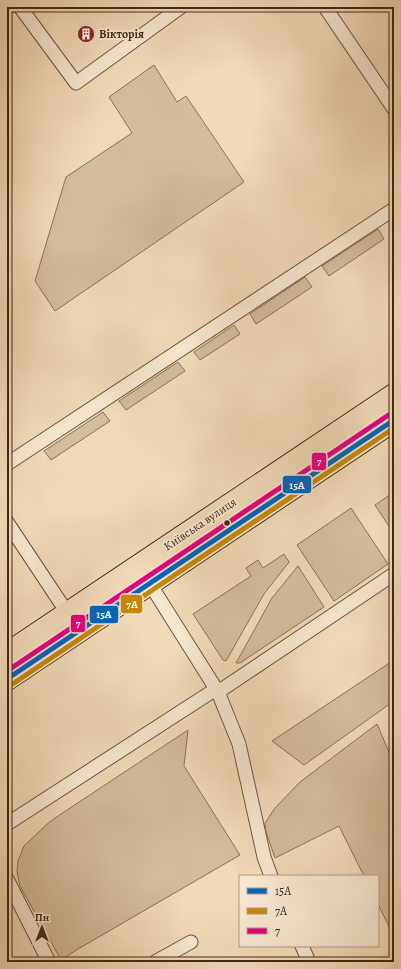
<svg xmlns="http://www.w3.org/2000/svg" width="401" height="969" font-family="Alegreya,serif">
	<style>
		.green { fill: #d3bc9b; stroke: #8a7258 }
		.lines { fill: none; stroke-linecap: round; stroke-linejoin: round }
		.lane-casing { stroke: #6c553d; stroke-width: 15 }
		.primary-casing { stroke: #402914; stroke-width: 24 }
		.lane { stroke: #f6e7d0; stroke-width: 13 }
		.primary { stroke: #f1dab7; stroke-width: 22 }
		.bus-1-casing { stroke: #f6e7d0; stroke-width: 8 }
		.bus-2-casing { stroke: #f6e7d0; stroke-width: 8 }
		.bus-3-casing { stroke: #f6e7d0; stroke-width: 8 }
		.bus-1 { stroke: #0065bd; stroke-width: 5 }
		.bus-2 { stroke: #c98705; stroke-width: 5 }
		.bus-3 { stroke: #e5007d; stroke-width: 5 }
		.bus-dot { fill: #402914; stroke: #f6e7d0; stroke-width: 1.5 }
		.labels { text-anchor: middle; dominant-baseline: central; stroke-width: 4; stroke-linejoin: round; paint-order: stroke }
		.poi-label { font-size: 12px; font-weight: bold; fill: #402914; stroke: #f6e7d0; text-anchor: start }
		.street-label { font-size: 12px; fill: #402914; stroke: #f6e7d0 }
		.line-badge { stroke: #f6e7d0; stroke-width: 1.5 }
		.badge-label { font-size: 11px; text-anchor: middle; font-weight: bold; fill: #fff }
	</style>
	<rect width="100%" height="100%" fill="#f1dab7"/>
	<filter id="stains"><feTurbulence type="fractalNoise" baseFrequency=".005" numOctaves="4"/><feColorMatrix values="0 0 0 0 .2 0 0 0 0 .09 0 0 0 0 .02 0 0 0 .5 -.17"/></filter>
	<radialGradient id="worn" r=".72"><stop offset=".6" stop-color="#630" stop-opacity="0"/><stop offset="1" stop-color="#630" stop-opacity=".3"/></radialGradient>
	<path class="green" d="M154 65 177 102 186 96 244 182 55 311 35 281 66 177 132 133 109 97Z
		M378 229 384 239 329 276 322 266Z
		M305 277 312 287 256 324 250 314Z
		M234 325 240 334 200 360 194 352Z
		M178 362 185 371 126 410 119 401Z
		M103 412 110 421 51 460 44 451Z
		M394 492V534L375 505Z
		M351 508 388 564 334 601 297 545Z
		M284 554 289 562 264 594 226 661 223 660 193 614 251 576 246 568 258 560 263 568Z
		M298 566 324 607 240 663H236L272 598Z
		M394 660V701L304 765 272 741Z
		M377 724 394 764V937L378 904V876H364L339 826 275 858 266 832 265 823 275 808 300 782Z
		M188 730 184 766 240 855 78 949 61 960 20 886 17 872 18 861 24 846 46 825 55 818Z"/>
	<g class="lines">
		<g class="lane-casing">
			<path id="lane" d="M20 7 76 83 181 7
				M325 7 394 109
				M7 8 9 7
				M7 464 394 209
				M7 522 68 614
				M150 584 218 692 239 744 264 857 271 876
				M218 692 394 574
				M7 824 216 689
				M7 879 49 962
				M302 946 309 962
				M155 962 191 942"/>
		</g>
		<g class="primary-casing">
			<path id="primary" d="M7 654 394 395
				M7 679 394 420"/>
		</g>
		<use href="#lane" class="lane"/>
		<use href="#primary" class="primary"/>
		<g class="bus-1-casing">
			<path id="bus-1" d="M7 679 394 420"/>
		</g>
		<g class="bus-2-casing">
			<path id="bus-2" d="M11 685 394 428"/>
		</g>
		<g class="bus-3-casing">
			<path id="bus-3" d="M7 671 390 414"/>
		</g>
		<use href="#bus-1" class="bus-1"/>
		<use href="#bus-2" class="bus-2"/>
		<use href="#bus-3" class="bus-3"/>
	</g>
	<defs>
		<g id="building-disc" transform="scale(0.9)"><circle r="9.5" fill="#8f2418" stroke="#f6e7d0"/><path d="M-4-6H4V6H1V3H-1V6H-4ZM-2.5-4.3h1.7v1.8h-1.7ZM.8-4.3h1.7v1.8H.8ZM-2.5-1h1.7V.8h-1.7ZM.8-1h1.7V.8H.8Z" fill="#fff"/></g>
	</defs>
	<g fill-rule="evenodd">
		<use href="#building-disc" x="86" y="34"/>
	</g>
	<circle class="bus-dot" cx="227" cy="523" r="3.5"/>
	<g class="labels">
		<g class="poi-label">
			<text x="99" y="34">Вікторія</text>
		</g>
		<g class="street-label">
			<text transform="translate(200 524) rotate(-34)">Київська вулиця</text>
		</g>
	</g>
	<g class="line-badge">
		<rect x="311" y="452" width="16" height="19" rx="4" fill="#e5007d"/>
		<rect x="282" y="475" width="30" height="19" rx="4" fill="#0065bd"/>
		<rect x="120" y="594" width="23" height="20" rx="4" fill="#c98705"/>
		<rect x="89" y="605" width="30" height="19" rx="4" fill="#0065bd"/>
		<rect x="70" y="614" width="16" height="19" rx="4" fill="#e5007d"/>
	</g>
	<g class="badge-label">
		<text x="319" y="465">7</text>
		<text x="297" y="489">15A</text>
		<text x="132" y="608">7А</text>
		<text x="104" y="618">15A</text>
		<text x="78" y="627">7</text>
	</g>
	<rect width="401" height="969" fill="none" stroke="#f1dab7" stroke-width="24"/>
	<rect x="8" y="8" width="385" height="953" fill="none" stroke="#402914" stroke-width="2"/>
	<rect x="12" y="12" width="377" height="945" fill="none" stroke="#402914"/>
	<rect x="239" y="875" width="140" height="72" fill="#f6e7d0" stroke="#ad9b85"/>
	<rect x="247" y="888" width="20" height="6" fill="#0065bd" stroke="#ad9b85"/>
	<text x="275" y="895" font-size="12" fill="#402914">15A</text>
	<rect x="247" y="908" width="20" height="6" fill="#c98705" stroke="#ad9b85"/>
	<text x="275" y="915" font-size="12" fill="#402914">7А</text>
	<rect x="247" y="928" width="20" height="6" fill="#e5007d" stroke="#ad9b85"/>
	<text x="275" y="935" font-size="12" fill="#402914">7</text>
	<g transform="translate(42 927)" stroke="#f6e7d0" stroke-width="3" paint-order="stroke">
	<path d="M0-3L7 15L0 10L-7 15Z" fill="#402914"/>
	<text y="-6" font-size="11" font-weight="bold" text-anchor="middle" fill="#402914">Пн</text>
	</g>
	<rect width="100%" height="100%" filter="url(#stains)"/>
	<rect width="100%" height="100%" fill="url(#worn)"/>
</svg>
